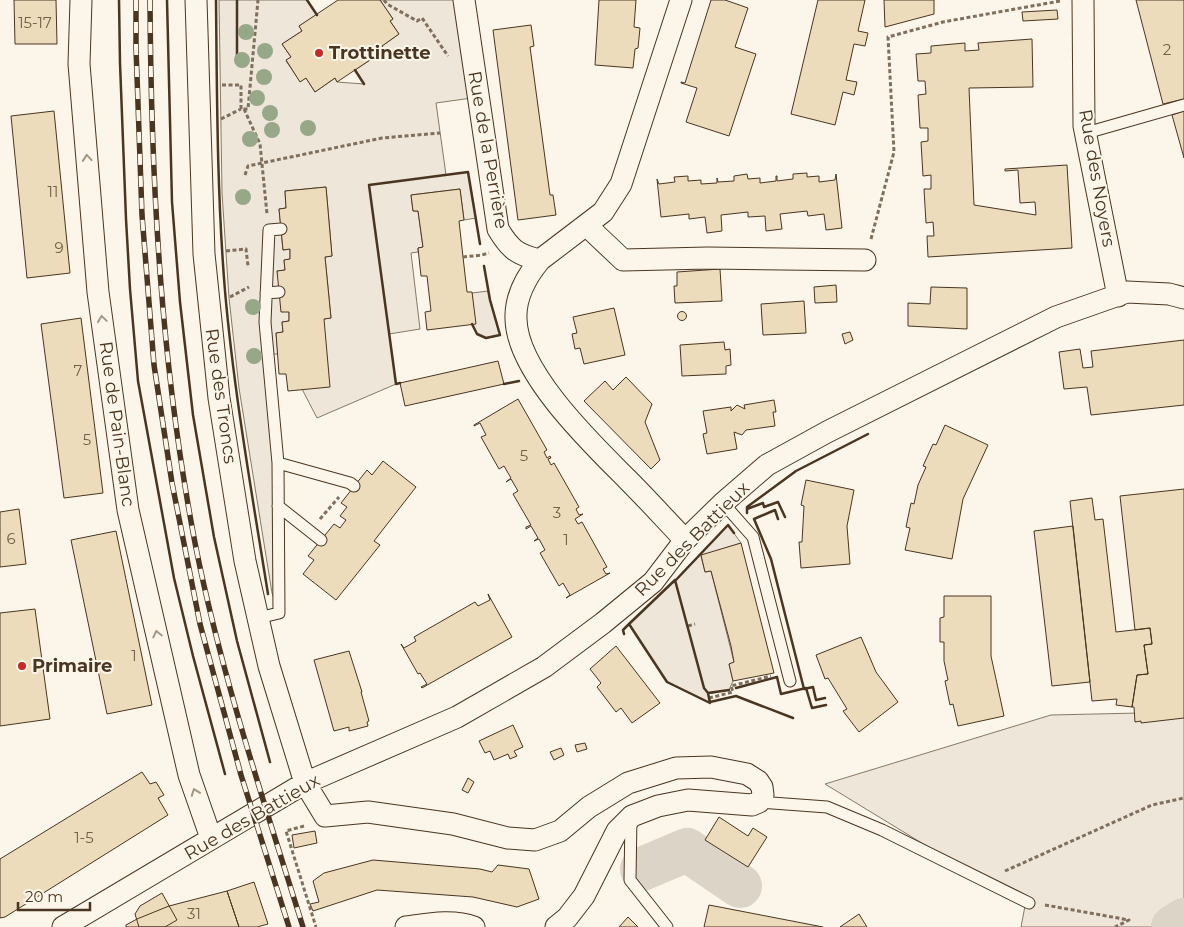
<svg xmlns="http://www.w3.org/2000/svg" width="1184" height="927" font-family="Montserrat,sans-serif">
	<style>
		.green { fill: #ede6d9; stroke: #887966 }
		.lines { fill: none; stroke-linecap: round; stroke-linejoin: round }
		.river { stroke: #dcd4c6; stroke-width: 44 }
		.building { fill: #ecdcbc; stroke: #4a3520 }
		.service-casing { stroke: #4a3520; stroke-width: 13 }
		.minor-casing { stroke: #4a3520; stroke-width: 23 }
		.path { stroke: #7f6f5c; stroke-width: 3; stroke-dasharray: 4 2.5; stroke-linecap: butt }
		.service { stroke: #fbf6e9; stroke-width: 11 }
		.minor { stroke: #fbf6e9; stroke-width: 21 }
		.rail-casing { stroke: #4a3520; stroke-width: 5.5 }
		.rail { stroke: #fbf6e9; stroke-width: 4; stroke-dasharray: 11; stroke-linecap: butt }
		.wall { stroke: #4a3520; stroke-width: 2.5 }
		.tree { fill: #96a887 }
		.oneway { stroke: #a29684 }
		.poi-dot { fill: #c62828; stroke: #fbf6e9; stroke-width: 2 }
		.labels { text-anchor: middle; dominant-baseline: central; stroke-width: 4; stroke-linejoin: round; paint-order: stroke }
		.number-label { font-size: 15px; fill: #725f47 }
		.poi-label { font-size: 18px; font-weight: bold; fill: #4a3520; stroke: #fbf6e9; text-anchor: start }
		.street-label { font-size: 18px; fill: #4a3520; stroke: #fbf6e9 }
	</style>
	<rect width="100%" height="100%" fill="#fbf6e9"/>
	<path class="green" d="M219 0H307L317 15 299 26 302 31 282 44 291 57 286 61 300 81 306 78 315 92 335 78 337 82 364 84 355 70 385 50 382 46 399 34 390 21 393 19 380 0H465L479 97 436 103 446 175 468 172 476 218 464 220 460 189 411 195 413 211H418L423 247 418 248V252L411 253 420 329 389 334 396 384 317 418 302 389 324 319 331 318 325 257 332 256 326 187 285 191 286 208 279 209 283 250 290 249V259L284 260 285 270 277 271 289 312V321L282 322 283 332 276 333 278 354H269L279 613 272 593 239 388 229 298 222 193Z
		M488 291 500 335 486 338 477 334 472 324V293Z
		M728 525 741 543 701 556 705 572 711 571 734 662 729 664 733 681 729 690 708 694 710 703 667 682 629 624 675 580Z
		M1184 712V927H1021L1025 906 825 784 1051 715Z"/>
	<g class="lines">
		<path class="river" d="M642 869 687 850 740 886
			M1173 927 1184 920"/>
	</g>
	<path class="building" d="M14 0H56L57 44H15Z
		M338 0H380L393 19 390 21 399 34 382 46 385 50 337 82 335 78 315 92 306 78 300 82 286 60 291 57 282 44 302 31 299 26Z
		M599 0H636L634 27 640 28 638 48 635 49 633 68 595 65Z
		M711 0H725L748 8 735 47 756 54 729 136 686 122 697 88 681 83V82L685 83Z
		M818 0H865L858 31 868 33 865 46 854 44 846 80 857 82 854 95 843 92 835 125 791 114Z
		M884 0H934V14L885 27Z
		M1136 0H1184V99L1163 104Z
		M1057 10 1058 19 1023 21 1022 12Z
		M531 25 534 46 530 47 550 195H553L556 215 518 220 493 30Z
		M1032 39 1033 87 969 88 974 205 1036 215 1035 202 1020 203 1018 170 1005 171V169L1067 165 1072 248 928 257 927 236H934L933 222 926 223 924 189H931V175L923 176 921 142 928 141V128H920L918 95 926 94 925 81H918L916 54 931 53V46L965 43V51L979 50 978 43Z
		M54 111 70 273 27 278 11 116Z
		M1184 111V158L1172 115Z
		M807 173V177L819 176V182L835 180 836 174 842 228 826 230 824 214 808 216 807 211 780 214 782 229 766 231 765 216 748 217V212L721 215 722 231 707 233 705 217 689 219V214L661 217 657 179 659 184 675 182 674 177 688 176V181L701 180V184L717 183V178L718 182 734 181V176L747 174 748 179 760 178V183L776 181V176H777V181L793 179V174Z
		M326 187 332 256 325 257 331 318 324 319 330 387 288 391 286 374H279L276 333 283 332 282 322 289 321V312H281L277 271 285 270 284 260 290 259V249L283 250 279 209 286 208 285 191Z
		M460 189 464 220 459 221 463 257 467 292H472L476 324 427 330 425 312 431 311 427 276H421L418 248 423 247 418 211H413L411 195Z
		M720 269 722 301 675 303 674 286H677V272Z
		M836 285 837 302 815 303 814 287Z
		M931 287 967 288V329L908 326V303L930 304Z
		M804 301 806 333 763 335 761 304Z
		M614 308 625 355 584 364 580 348 575 349 572 334 577 333 573 317Z
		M677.5 316a4.5 4.5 0 1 1 9 0a4.5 4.5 0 1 1-9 0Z
		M81 318 103 493 64 498 41 324Z
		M850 332 853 340 845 344 842 334Z
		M1184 340V405L1091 415 1087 387 1064 389 1059 352 1080 349 1083 368 1093 367 1091 351Z
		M724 342 725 350 730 349 731 365 726 366V374L682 376 680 345Z
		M498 361 504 384 405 406 400 383Z
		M626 377 652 404 645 422 660 460 651 469 584 401 605 381 613 390Z
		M518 399 547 450 544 452 547 458 550 456 551 458 548 459 551 465 554 463 579 507 576 509 579 515 583 514 575 519 578 524 582 522 607 567 603 569 606 574 610 573 566 598 570 595 563 583 559 586 540 553 545 550 539 539 534 541 538 538 531 526 526 529V527L531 525 513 494 518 491 511 479 506 482 511 478 504 466 499 469 481 437 486 435 480 423 474 426V425Z
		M774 400 776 412H773L775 426 746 430 742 435 734 432 737 449 707 454 703 434 707 433 703 411 731 407V411L737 405 745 409 744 405Z
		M945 425 988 445 963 499 952 559 905 550 910 528 906 527 911 503 914 504 918 485 926 467 923 466 933 444 936 445Z
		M383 461 416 487 374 541 380 545 336 600 303 574 314 560 308 556 334 524 340 528 346 520 340 516 347 507 341 503 367 470 372 475Z
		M806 480 854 490 847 526 850 564 801 568 799 542H802L804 506 801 505Z
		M1184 489V718L1141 723V721L1135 722 1134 707H1132L1137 675 1148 674 1144 645 1152 644 1150 628 1135 630 1120 496Z
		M1092 498 1095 520 1103 519 1116 632 1150 628 1152 644 1144 645 1148 674 1137 675 1132 707 1116 705 1117 699 1092 701 1070 501Z
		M19 509 26 564 0 567V512Z
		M1073 526 1090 682 1052 686 1034 531Z
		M116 531 152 705 107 714 71 540Z
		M741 543 774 673 733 681 729 664 734 662 731 646 711 571 705 572 701 555Z
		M488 594 512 637 422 688 421 687 427 684 420 673 418 674 401 644 404 648 416 641 414 637 475 602 478 606 490 600Z
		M944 596H991V656L1004 716 958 726 953 704 950 705 945 681 948 680 944 661V642H940V618L944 617Z
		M35 609 50 719 0 726V613Z
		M861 637 876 672 898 702 859 732 843 711 847 709 828 678 825 679 816 655Z
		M616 646 660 703 632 723 621 708 616 712 597 687 601 683 590 669Z
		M349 651 362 692H361L369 721 367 722 368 726 349 731V727L334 731 314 660Z
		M513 725 523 747 514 751 517 756 510 759 508 754 494 760 490 751 485 753 479 741Z
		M585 743 587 749 577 752 575 745Z
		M561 748 564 755 554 760 550 752Z
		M142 772 150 784 156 782 164 795 158 798 168 815 5 917 0 918V859Z
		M468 778 474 782 468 793 462 790Z
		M719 817 748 836 753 828 767 837 748 867 705 840Z
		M315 831 317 843 294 848 292 835Z
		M373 860 480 869 492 872 498 865 529 869 539 899 517 907 473 897 377 890 313 911 310 904 319 902 313 881 324 873Z
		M254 882 268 924 257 927H239L227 891Z
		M227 891 239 927H126V925L137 919 169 906Z
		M162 893 177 920 165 927H139L135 914 140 906Z
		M709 905 823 927H704Z
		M859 914 867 927H840Z
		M628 917 638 927H619Z"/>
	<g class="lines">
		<g class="service-casing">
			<path id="service" d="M1086 133 1184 105
				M266 293 279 292
				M278 463 350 483 354 486
				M723 503 753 537 790 681
				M278 506 321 540
				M258 618 279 613 278 463 265 322 269 230 281 229
				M759 802 827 807 882 830 1029 903
				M631 817 630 880 667 927"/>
		</g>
		<g class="minor-casing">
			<path id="minor" d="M81 0 79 64 98 292 128 510 189 775 211 838
				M196 0 204 254 219 398 245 561 269 666 305 783 325 816 368 812 453 824 508 838 535 840 560 831 589 807 628 783 676 768 711 767 747 774 758 781 762 787 763 795 759 802 752 805 688 800 658 806 632 816 617 831 584 896 567 918 556 927
				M464 0 498 229C510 249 517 255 540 260 526 277 515 296 516 319 517 372 591 443 627 479 647 499 666 520 685 540
				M1083 0 1084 126 1118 296
				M586 225 623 260 708 258 865 260
				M540 260 603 212 621 184 681 0
				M63 927 305 783 457 717 544 667 603 623 653 582 685 540 723 503 767 465 827 432 1056 317 1127 292 1169 294 1184 298
				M406 927C428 924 452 919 474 927"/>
		</g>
		<path class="path" d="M384 0 387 4 417 21 422 18 448 56
			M222 85H241V109H248L258 0
			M244 109 260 144 267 214
			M221 119 241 109
			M245 175 248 166 262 163 382 138 440 133
			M871 239 894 152 888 37 943 22 1060 1
			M226 251 246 249 248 266
			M463 257 482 255 489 253
			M230 297 249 287
			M320 519 339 497
			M688 626 695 624
			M709 698 733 692 731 686 771 676
			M304 826 286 831 316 927
			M1005 871 1152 805 1184 798
			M1045 905 1129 920 1115 927"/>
		<use href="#service" class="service"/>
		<use href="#minor" class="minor"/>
		<g class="rail-casing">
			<path id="rail" d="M136 0V48L142 215 154 365 172 483 200 624 241 775 289 927
				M150 0C151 183 161 368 196 548 222 677 264 802 303 927"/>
		</g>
		<use href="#rail" class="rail"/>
		<path class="wall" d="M119 0 120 63 126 219 130 289 138 381 174 578 193 656 225 774
			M167 0 172 202 180 302 193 415 214 537 237 641 270 762
			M216 0C217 97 217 194 225 291 234 393 252 494 268 594
			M237 0V56
			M307 0 317 15
			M355 70 364 84
			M472 324 477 334 486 338 500 335 490 300 484 266
			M400 383 396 384 369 185 468 172 480 244
			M504 384 519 381
			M747 509 763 503 764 507 778 502 785 517
			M747 513V507L796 471 868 434
			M778 519 775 510 754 519 771 559 804 689 813 687 816 700 825 698
			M675 580 704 688 708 693 710 703 667 682 629 624Z
			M674 582 728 525 734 533
			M624 634 623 630 630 623
			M736 688 777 677 781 694 806 688 812 708 826 705
			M708 693 729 690
			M710 702 736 696 793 718"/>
	</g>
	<g class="tree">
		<circle cx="246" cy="32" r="8"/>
		<circle cx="265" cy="51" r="8"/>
		<circle cx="242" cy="60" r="8"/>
		<circle cx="264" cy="77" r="8"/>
		<circle cx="257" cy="98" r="8"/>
		<circle cx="270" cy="113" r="8"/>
		<circle cx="308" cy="128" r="8"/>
		<circle cx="272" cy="130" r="8"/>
		<circle cx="250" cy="139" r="8"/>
		<circle cx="243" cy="197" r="8"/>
		<circle cx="253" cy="307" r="8"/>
		<circle cx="254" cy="356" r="8"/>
	</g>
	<defs><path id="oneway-chevron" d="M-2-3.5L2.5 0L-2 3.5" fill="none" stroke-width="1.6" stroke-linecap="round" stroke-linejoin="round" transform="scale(1.25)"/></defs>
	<g class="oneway">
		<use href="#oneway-chevron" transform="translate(87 158) rotate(-95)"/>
		<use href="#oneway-chevron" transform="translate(102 319) rotate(-98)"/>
		<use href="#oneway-chevron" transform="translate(157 634) rotate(-103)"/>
		<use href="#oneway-chevron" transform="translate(195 792) rotate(-110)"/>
	</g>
	<g class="poi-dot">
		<circle cx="319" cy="53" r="5"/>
		<circle cx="22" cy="666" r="5"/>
	</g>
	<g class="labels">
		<g class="number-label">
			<text x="35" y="22">15-17</text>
			<text x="1167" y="49">2</text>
			<text x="53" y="191">11</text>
			<text x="59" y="247">9</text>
			<text x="78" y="370">7</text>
			<text x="87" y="439">5</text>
			<text x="524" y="455">5</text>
			<text x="557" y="512">3</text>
			<text x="11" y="538">6</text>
			<text x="566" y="539">1</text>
			<text x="134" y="655">1</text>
			<text x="84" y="837">1-5</text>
			<text x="194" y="913">31</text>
		</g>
		<g class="poi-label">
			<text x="329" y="53">Trottinette</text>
			<text x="32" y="666">Primaire</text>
		</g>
		<g class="street-label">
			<text transform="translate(488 150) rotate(80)">Rue de la Perrière</text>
			<text transform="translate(1097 178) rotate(80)">Rue des Noyers</text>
			<text transform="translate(221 396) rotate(82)">Rue des Troncs</text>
			<text transform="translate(117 424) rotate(82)">Rue de Pain-Blanc</text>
			<text transform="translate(692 539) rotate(-45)">Rue des Battieux</text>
			<text transform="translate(252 817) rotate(-30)">Rue des Battieux</text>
		</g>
	</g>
	<path d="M18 902v8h72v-8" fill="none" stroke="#4a3520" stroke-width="2.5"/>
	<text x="25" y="902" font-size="15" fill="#4a3520" stroke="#fbf6e9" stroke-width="4" paint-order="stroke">20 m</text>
</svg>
